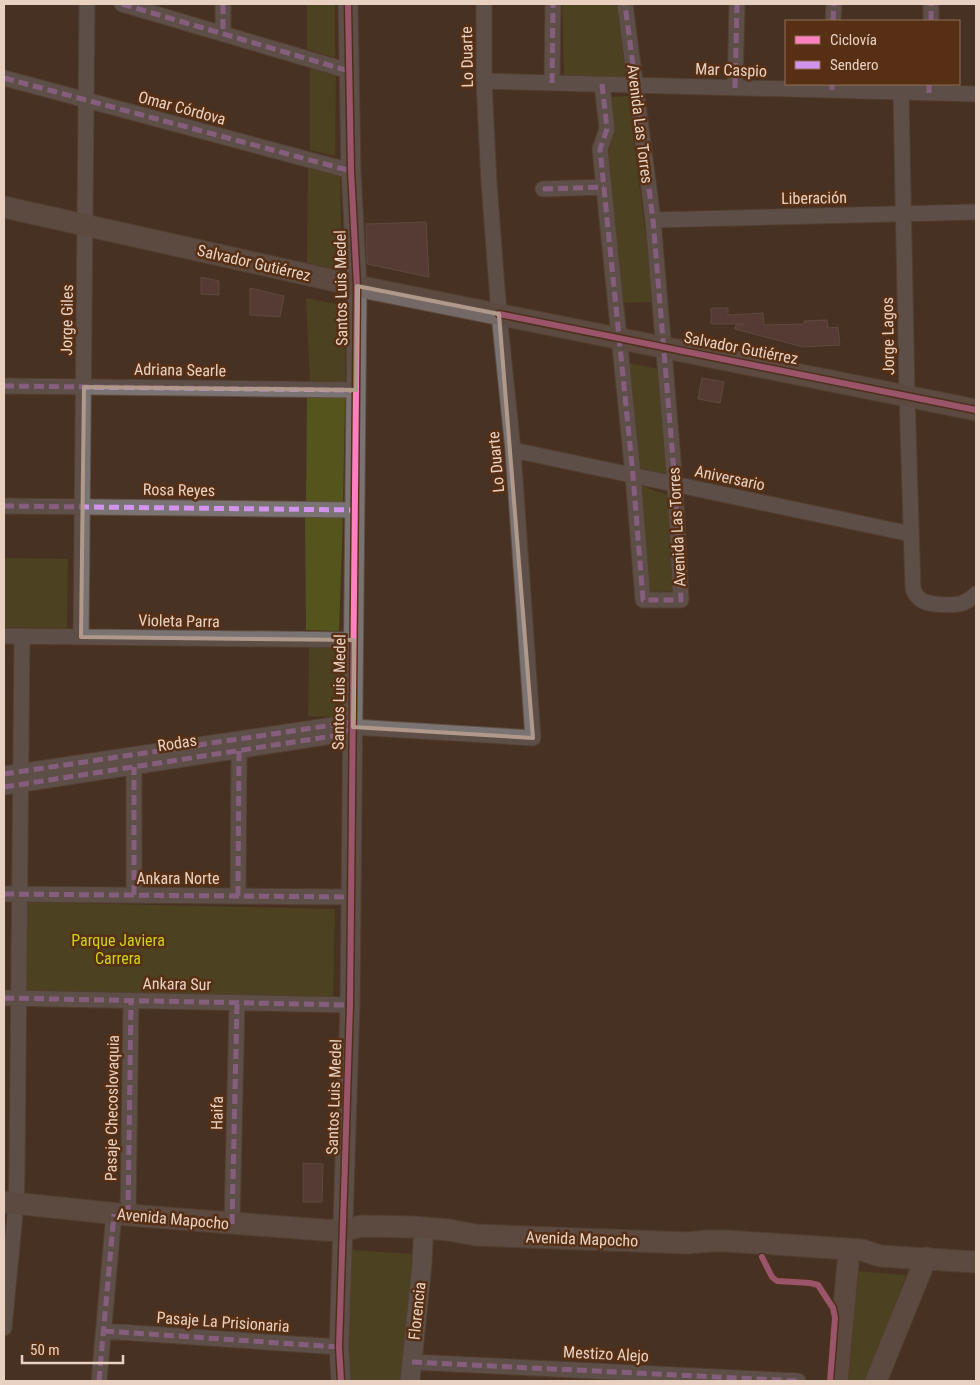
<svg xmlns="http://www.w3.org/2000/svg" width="980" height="1385" font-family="'Roboto Condensed',sans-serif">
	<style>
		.green { fill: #53551d }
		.building { fill: #66474b; stroke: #786562 }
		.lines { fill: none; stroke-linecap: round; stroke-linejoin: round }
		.minor-casing { stroke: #624f42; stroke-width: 17 }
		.tertiary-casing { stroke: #624f42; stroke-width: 21 }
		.secondary-casing { stroke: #624f42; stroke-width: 23 }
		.minor { stroke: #797373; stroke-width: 15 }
		.tertiary { stroke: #797373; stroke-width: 19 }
		.secondary { stroke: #756967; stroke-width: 21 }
		.quiet { stroke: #d193ec; stroke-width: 5; stroke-dasharray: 10 5; stroke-linecap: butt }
		.cycleway-casing { stroke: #562f14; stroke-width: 9 }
		.cycleway { stroke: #ff80c0; stroke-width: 6 }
		.marked { fill: none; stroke: #b0998a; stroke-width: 4; stroke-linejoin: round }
		.labels { text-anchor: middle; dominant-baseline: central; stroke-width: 5; stroke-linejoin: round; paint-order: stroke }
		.street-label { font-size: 16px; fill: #e9d1c1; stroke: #562f14 }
		.park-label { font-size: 16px; fill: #cbd518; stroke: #562f14 }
	</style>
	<rect width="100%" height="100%" fill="#473223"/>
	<path class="green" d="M307 4H335V58L307 49Z
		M562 4H618L627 80 564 79Z
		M310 69 336 74 335 156 310 150Z
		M628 96 654 302 621 303 605 168 614 129 610 97Z
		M308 167 340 176 342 271 307 263Z
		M306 298 345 306V385L310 381Z
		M625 362 663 370 672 478 635 472Z
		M307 398H345L343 505 306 504Z
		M640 485 670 496 675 591 647 592Z
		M305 516 343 517 339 631 306 630Z
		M4 558 68 559 67 628 4 627Z
		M309 647H341L340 717 308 716Z
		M26 902 335 909 333 998 24 992Z
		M352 1250 413 1254 403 1381H349L348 1349Z
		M857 1271 906 1275 866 1381H847Z"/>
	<path class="building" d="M426 222 429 277 367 264 366 224Z
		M201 277 219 281V295L201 294Z
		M250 288 284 296 280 317 250 315Z
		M711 308H728V315L763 313 764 325 804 324V321L827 320 828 328 838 327 840 345 803 347 735 329 736 325H743V324H711Z
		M702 378 724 382 720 403 698 399Z
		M303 1163 323 1164 322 1202H303Z"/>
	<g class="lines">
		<g class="minor-casing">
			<path id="minor" d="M122 4 349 71
				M223 4V34
				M833 21 834 4
				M931 21V4
				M4 78 351 171
				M484 81 976 94
				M552 83 553 4
				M602 84 607 129 600 149 633 475 643 600H681L675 484 653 220 625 4
				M735 88 737 4
				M901 92 907 395 913 589C915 594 917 598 923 601 931 605 954 606 963 603 968 601 972 598 976 594
				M543 189 604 187
				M653 220 976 212
				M4 386 356 390
				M513 450 911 534
				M4 506 355 510
				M4 636 354 640
				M81 637 87 4
				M4 774 353 722
				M4 787 339 735 353 727 533 738 513 450 499 314 489 183 484 81V4
				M4 894 351 897
				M134 895V767
				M238 896 239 751
				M4 998 350 1005
				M128 1215 131 1001
				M232 1224 237 1003
				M4 1328 16 1204 17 1172 22 636
				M104 1331 339 1347
				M412 1362 798 1381
				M99 1381 114 1214"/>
		</g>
		<g class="tertiary-casing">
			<path id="tertiary" d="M341 1381 339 1347 350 1005 357 286 351 171 348 4
				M410 1381 422 1264 423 1241"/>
		</g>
		<g class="secondary-casing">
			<path id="secondary" d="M4 207 367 288 976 410
				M4 1202 128 1215 323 1230 344 1231 361 1226 413 1227 449 1230 476 1235 688 1243 708 1241H727L862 1250 880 1256 976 1262
				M837 1381 848 1263
				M876 1381 926 1258"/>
		</g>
		<use href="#minor" class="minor"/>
		<use href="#tertiary" class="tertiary"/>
		<use href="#secondary" class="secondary"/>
		<path class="quiet" d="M122 4 349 71
			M223 4V34
			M833 21 834 4
			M931 21V4
			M4 78 351 171
			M552 83 553 4
			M602 84 607 129 600 149 633 475 643 600H681L675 484 653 220 625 4
			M735 88 737 4
			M832 90V84
			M929 93V84
			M543 189 604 187
			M4 386 356 390
			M4 506 355 510
			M4 774 353 722
			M4 787 339 735 353 727
			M4 894 351 897
			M134 895V767
			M238 896 239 751
			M4 998 350 1005
			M128 1215 131 1001
			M232 1224 237 1003
			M104 1331 339 1347
			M412 1362 798 1381
			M99 1381 114 1214"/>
		<g class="cycleway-casing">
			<path id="cycleway" d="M499 314 976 410
				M762 1257 772 1277 777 1281 810 1283 818 1285 833 1308 835 1318 830 1381
				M341 1381 339 1347 350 1005 357 286 351 171 348 4"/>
		</g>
		<use href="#cycleway" class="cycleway"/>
	</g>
	<path d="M0 0H980V1385H0ZM357 286 499 314 533 738 353 727 354 640 81 637 84 387 356 390Z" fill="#473223" fill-opacity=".55" fill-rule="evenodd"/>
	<path class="marked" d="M357 286 499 314 533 738 353 727 354 640 81 637 84 387 356 390Z"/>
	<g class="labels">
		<g class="street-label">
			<text transform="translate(467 57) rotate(-91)">Lo Duarte</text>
			<text transform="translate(731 70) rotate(2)">Mar Caspio</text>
			<text transform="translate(182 108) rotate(15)">Omar Córdova</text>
			<text transform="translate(640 124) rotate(83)">Avenida Las Torres</text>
			<text transform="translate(814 198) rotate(-1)">Liberación</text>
			<text transform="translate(254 263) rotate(13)">Salvador Gutiérrez</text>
			<text transform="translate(341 288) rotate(-91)">Santos Luis Medel</text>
			<text transform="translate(67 320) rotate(-89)">Jorge Giles</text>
			<text transform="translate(888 336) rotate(-91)">Jorge Lagos</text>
			<text transform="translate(741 348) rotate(11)">Salvador Gutiérrez</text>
			<text transform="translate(180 370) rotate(1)">Adriana Searle</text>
			<text transform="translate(496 462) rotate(-95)">Lo Duarte</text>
			<text transform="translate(730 478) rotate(12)">Aniversario</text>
			<text transform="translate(179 490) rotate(1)">Rosa Reyes</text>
			<text transform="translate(677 527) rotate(-93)">Avenida Las Torres</text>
			<text transform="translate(179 621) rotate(1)">Violeta Parra</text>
			<text transform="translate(339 692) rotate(-89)">Santos Luis Medel</text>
			<text transform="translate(177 743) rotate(-9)">Rodas</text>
			<text x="178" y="878">Ankara Norte</text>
			<text transform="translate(177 984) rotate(1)">Ankara Sur</text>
			<text transform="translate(334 1097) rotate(-88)">Santos Luis Medel</text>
			<text transform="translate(112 1108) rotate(-89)">Pasaje Checoslovaquia</text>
			<text transform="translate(217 1113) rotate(-89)">Haifa</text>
			<text transform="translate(173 1219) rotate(5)">Avenida Mapocho</text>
			<text transform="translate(582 1239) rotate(2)">Avenida Mapocho</text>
			<text transform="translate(417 1311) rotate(-84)">Florencia</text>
			<text transform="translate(223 1322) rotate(4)">Pasaje La Prisionaria</text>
			<text transform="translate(606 1354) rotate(3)">Mestizo Alejo</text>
		</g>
		<g class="park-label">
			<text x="118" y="940">Parque Javiera<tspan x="118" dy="18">Carrera</tspan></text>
		</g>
	</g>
	<rect width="980" height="1385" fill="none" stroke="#e9d1c1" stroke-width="10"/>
	<rect x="785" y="20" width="175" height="65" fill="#562f14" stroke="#917059"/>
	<rect x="795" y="36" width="25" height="8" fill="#ff80c0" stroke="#917059"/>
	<text x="830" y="45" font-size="15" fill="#e9d1c1">Ciclovía</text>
	<rect x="795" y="61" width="25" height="8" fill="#d193ec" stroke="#917059"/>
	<text x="830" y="70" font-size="15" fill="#e9d1c1">Sendero</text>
	<path d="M22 1355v8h101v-8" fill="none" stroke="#e9d1c1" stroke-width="2.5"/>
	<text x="30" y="1355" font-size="15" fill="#e9d1c1" stroke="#562f14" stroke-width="4" paint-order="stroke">50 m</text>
</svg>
